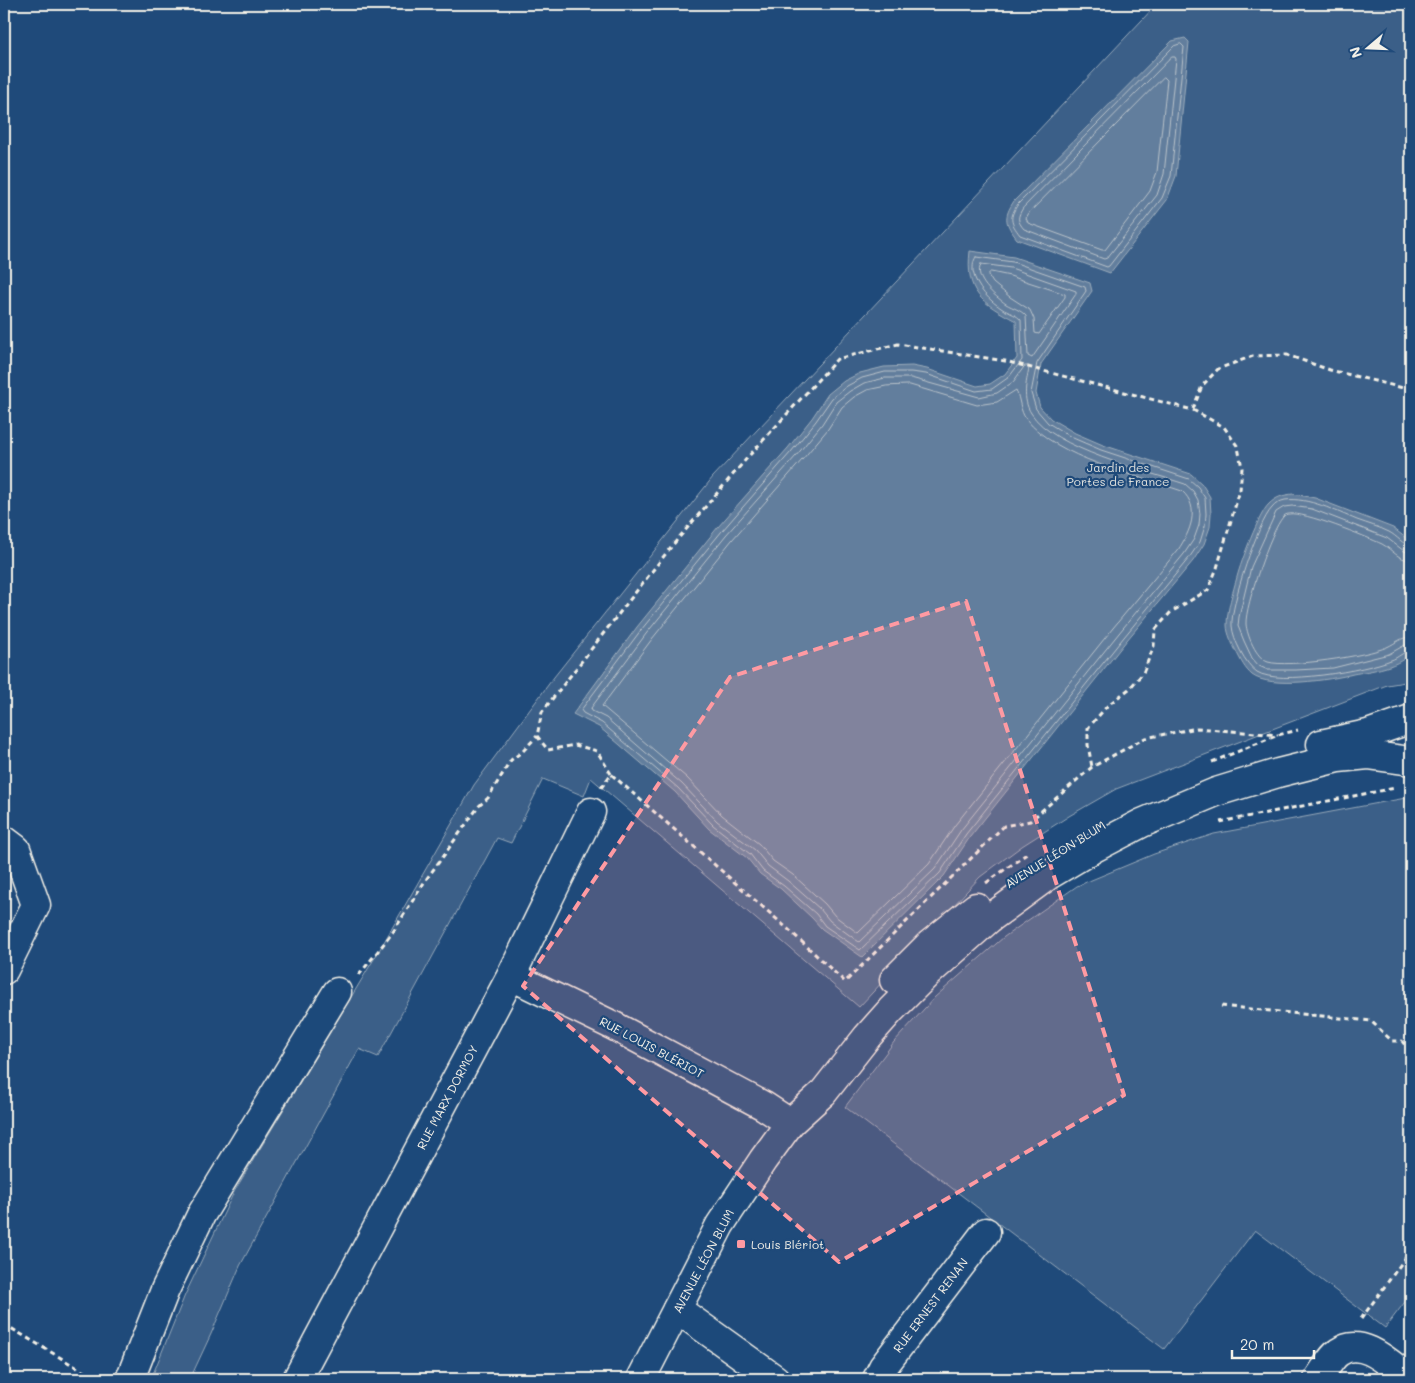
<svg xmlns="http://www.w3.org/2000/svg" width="1415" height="1383" font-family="Mali,sans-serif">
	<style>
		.green { fill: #3a5f88; stroke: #97a8b8 }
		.water { fill: #627e9d; stroke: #9cacbb }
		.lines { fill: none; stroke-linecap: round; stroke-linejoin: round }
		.shore { stroke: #bac3ca; stroke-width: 1 }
		.street-casing { stroke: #f4f1e8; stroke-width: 31 }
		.primary-casing { stroke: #f4f1e8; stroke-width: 31 }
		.path { stroke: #f4f1e8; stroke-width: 3; stroke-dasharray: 5 4; stroke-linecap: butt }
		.street { stroke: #1f4a7a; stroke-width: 28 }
		.primary { stroke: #1f4a7a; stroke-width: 28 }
		.marked { fill: #ff9aa2; fill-opacity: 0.2; stroke: #ff9aa2; stroke-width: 4; stroke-dasharray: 10 6; stroke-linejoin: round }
		.poi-dot { fill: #ff9aa2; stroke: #1f4a7a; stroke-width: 2 }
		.labels { text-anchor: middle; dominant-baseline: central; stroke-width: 4.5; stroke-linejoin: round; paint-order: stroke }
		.park-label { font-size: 12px; fill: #e1e2de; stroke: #1f4a7a }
		.street-label { font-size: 12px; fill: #f4f1e8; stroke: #1f4a7a }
		.poi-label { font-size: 12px; fill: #f4f1e8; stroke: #1f4a7a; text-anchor: start }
	</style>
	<rect width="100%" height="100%" fill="#1f4a7a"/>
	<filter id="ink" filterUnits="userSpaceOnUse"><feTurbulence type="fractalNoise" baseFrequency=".02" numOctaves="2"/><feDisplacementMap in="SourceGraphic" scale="10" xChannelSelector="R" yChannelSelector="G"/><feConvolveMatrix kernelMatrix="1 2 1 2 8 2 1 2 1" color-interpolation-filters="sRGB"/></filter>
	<g filter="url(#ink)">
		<path class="green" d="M1157 4H1411V681L1387 685 1116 789 1069 816 1022 846 980 877 859 1007 591 778 584 796 543 779 511 843 497 838 378 1057 359 1049 240 1266 211 1334 190 1379H151L185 1295 234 1192 380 949 474 785 554 677 713 477Z
			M1411 797V1294L1385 1328 1255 1230 1164 1349 845 1107 894 1042 935 997 1004 937 1077 886 1154 854 1214 834Z"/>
		<path class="water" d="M1185 38 1189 42 1176 176 1167 200 1110 273 1017 239C1005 223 1003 218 1014 201L1172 41Z
			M970 251 1014 257 1090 283 1092 291 1041 364 1036 393 1040 407 1051 419 1075 433 1103 445 1191 474 1202 484 1210 497 1211 514 1210 527 1204 544 1193 561 1127 640 970 837 944 876 862 957 822 929 812 918 781 889 760 874 747 858 709 829 675 792 599 727 573 714 637 627 718 527 788 448 812 418 828 394 844 381 860 373 884 367 912 366 927 369 977 386 990 384 1005 374 1017 358 1016 321C982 303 965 293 970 251Z
			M1293 494 1315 498 1393 528 1411 542V651C1403 667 1369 671 1353 674 1331 680 1270 689 1252 675 1245 669 1241 661 1237 653 1233 645 1227 634 1227 625 1227 609 1233 592 1237 577 1241 562 1259 513 1269 504 1276 497 1283 495 1293 494Z"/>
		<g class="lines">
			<path class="shore" d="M1181 44 1184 47 1171 176 1162 198 1109 266 1107 267 1020 235C1010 222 1009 218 1018 204L1174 46Z
				M1172 57H1175L1176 59 1164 174 1157 195 1107 258 1104 259 1024 229C1017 221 1017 217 1023 208Z
				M1164 77 1167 80 1157 172 1150 191 1105 250H1102L1028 223 1026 218 1029 213Z
				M976 257 1013 262 1085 287 1086 291 1037 363 1031 393 1036 409 1048 423 1073 438 1101 450 1189 479 1198 487 1205 498 1206 514 1205 526 1200 542 1189 558 1124 637 966 834 940 873 860 950 825 926 816 914 784 886 763 871 750 854 713 825 678 788 602 723 583 713 581 710 641 630 722 531 791 452 816 421 832 398 847 386 862 378 885 372H911L926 374 976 391 992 389 1009 377 1022 360 1021 320C1017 315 1010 313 1004 310 990 301 976 288 973 271 973 266 973 261 976 257Z
				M981 264 1011 268 1076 291V294L1032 358 1028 356 1026 316C1021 310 1013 308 1006 304 995 296 973 279 981 264Z
				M991 272 1010 276 1065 294V297L1039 334 1035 333 1034 319 1030 310 1010 297 993 283 988 275Z
				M1025 366H1028L1029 368C1026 383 1022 399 1031 413 1053 449 1146 471 1185 484L1193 491 1198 500 1200 514 1199 525 1194 539 1184 554 1119 633 961 830 935 869 859 942 830 921 820 909 788 881 768 866 755 850 717 821 682 784 606 718 592 711 591 708 646 634 726 535 796 456 822 424 836 402 850 391 864 383 885 378H911L979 397 997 393 1013 382Z
				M910 385 977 405 997 402 1016 390C1020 399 1020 411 1026 419 1057 458 1135 475 1182 491 1201 508 1190 532 1178 550L1113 628 955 825 929 864 858 933 835 916 825 904 793 875 773 861 759 844 722 815 687 778 602 706 652 639 732 540 802 460 828 429 842 407 854 397 867 390 886 386Z
				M1411 546C1403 545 1397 536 1389 532 1379 527 1368 524 1357 520 1335 511 1309 497 1285 500 1280 501 1275 504 1272 508 1258 522 1230 606 1232 626 1233 639 1245 664 1257 672 1279 686 1366 670 1391 660 1398 658 1404 651 1411 650
				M1411 553 1404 551 1387 538 1312 509 1292 506 1284 507 1276 512 1251 567 1239 617 1238 626 1244 641 1252 658 1259 666 1268 670H1296L1333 668 1389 654 1405 645 1411 644
				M1411 560C1398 560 1393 550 1382 544 1367 537 1303 511 1289 514 1287 514 1284 515 1283 517 1271 530 1245 606 1246 624 1247 635 1256 658 1268 662 1288 668 1367 656 1387 647 1396 643 1401 637 1411 637"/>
			<g class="street-casing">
				<path id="street" d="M4 840 16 849 36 905 4 970
					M511 976 614 1026 764 1106 790 1123
					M677 1309 775 1379
					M130 1379 165 1290 201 1215 337 992
					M297 1379 511 976 591 812
					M877 1379 883 1367 986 1232
					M1318 1379C1324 1371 1331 1357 1339 1352 1363 1335 1392 1366 1410 1379"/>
			</g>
			<g class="primary-casing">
				<path id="primary" d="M1321 744 1368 734 1411 719
					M894 980 930 944 976 907
					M641 1379 720 1225 763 1160 790 1123 823 1093 867 1037 891 1010 927 974 989 919 1049 875 1096 847 1142 823 1216 792 1278 773 1338 758 1368 755 1411 761"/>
			</g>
			<path class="path" d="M1193 409 1202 386 1218 369 1253 356 1287 355 1330 370 1411 390
				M1212 762 1278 735 1298 730
				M611 774 597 751 575 745 548 750 537 736 542 712 671 547 748 457 837 359 898 344 1005 361 1193 410 1224 427 1238 447 1242 468 1240 490 1217 568 1208 590 1171 612 1155 630 1154 646 1143 673 1129 689 1108 705 1088 728V745L1092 767
				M601 788 611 774 788 929 845 982 1004 826 1030 821 1092 767 1145 738 1197 728 1278 735
				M1220 822 1395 788
				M986 883 1028 853
				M359 975 393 932 425 881 444 855 479 806 488 798 511 760 523 751 537 736
				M1221 1006 1371 1021 1392 1041H1402L1411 1053
				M1361 1319 1411 1250
				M4 1324 96 1379"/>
			<use href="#street" class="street"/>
			<use href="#primary" class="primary"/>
		</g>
	</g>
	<path class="marked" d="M966 601 1124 1095 839 1262 523 986 730 677Z"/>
	<rect class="poi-dot" x="736" y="1239" width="10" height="10" rx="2.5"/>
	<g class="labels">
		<g class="park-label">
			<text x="1118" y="467">Jardin des<tspan x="1118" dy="14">Portes de France</tspan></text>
		</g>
		<g class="street-label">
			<text transform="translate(1055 854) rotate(-32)">AVENUE LÉON BLUM</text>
			<text transform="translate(652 1047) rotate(28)">RUE LOUIS BLÉRIOT</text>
			<text transform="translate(447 1097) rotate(-62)">RUE MARX DORMOY</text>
			<text transform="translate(703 1261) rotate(-62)">AVENUE LÉON BLUM</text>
			<text transform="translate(930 1305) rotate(-53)">RUE ERNEST RENAN</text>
		</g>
		<g class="poi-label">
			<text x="751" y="1244">Louis Blériot</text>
		</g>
	</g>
	<rect width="1415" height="1383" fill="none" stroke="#1f4a7a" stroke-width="20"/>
	<rect x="10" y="10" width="1395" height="1363" fill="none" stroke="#f4f1e8" stroke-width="2" filter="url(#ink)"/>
	<g transform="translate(1368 48) rotate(251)" stroke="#1f4a7a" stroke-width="4" paint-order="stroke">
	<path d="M0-4L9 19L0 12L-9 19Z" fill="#f4f1e8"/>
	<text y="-8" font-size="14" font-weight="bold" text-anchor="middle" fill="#f4f1e8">N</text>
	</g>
	<path d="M1232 1350v8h82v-8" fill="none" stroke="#f4f1e8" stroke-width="2.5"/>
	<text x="1240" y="1350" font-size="15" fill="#f4f1e8" stroke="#1f4a7a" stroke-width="4" paint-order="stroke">20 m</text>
</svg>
